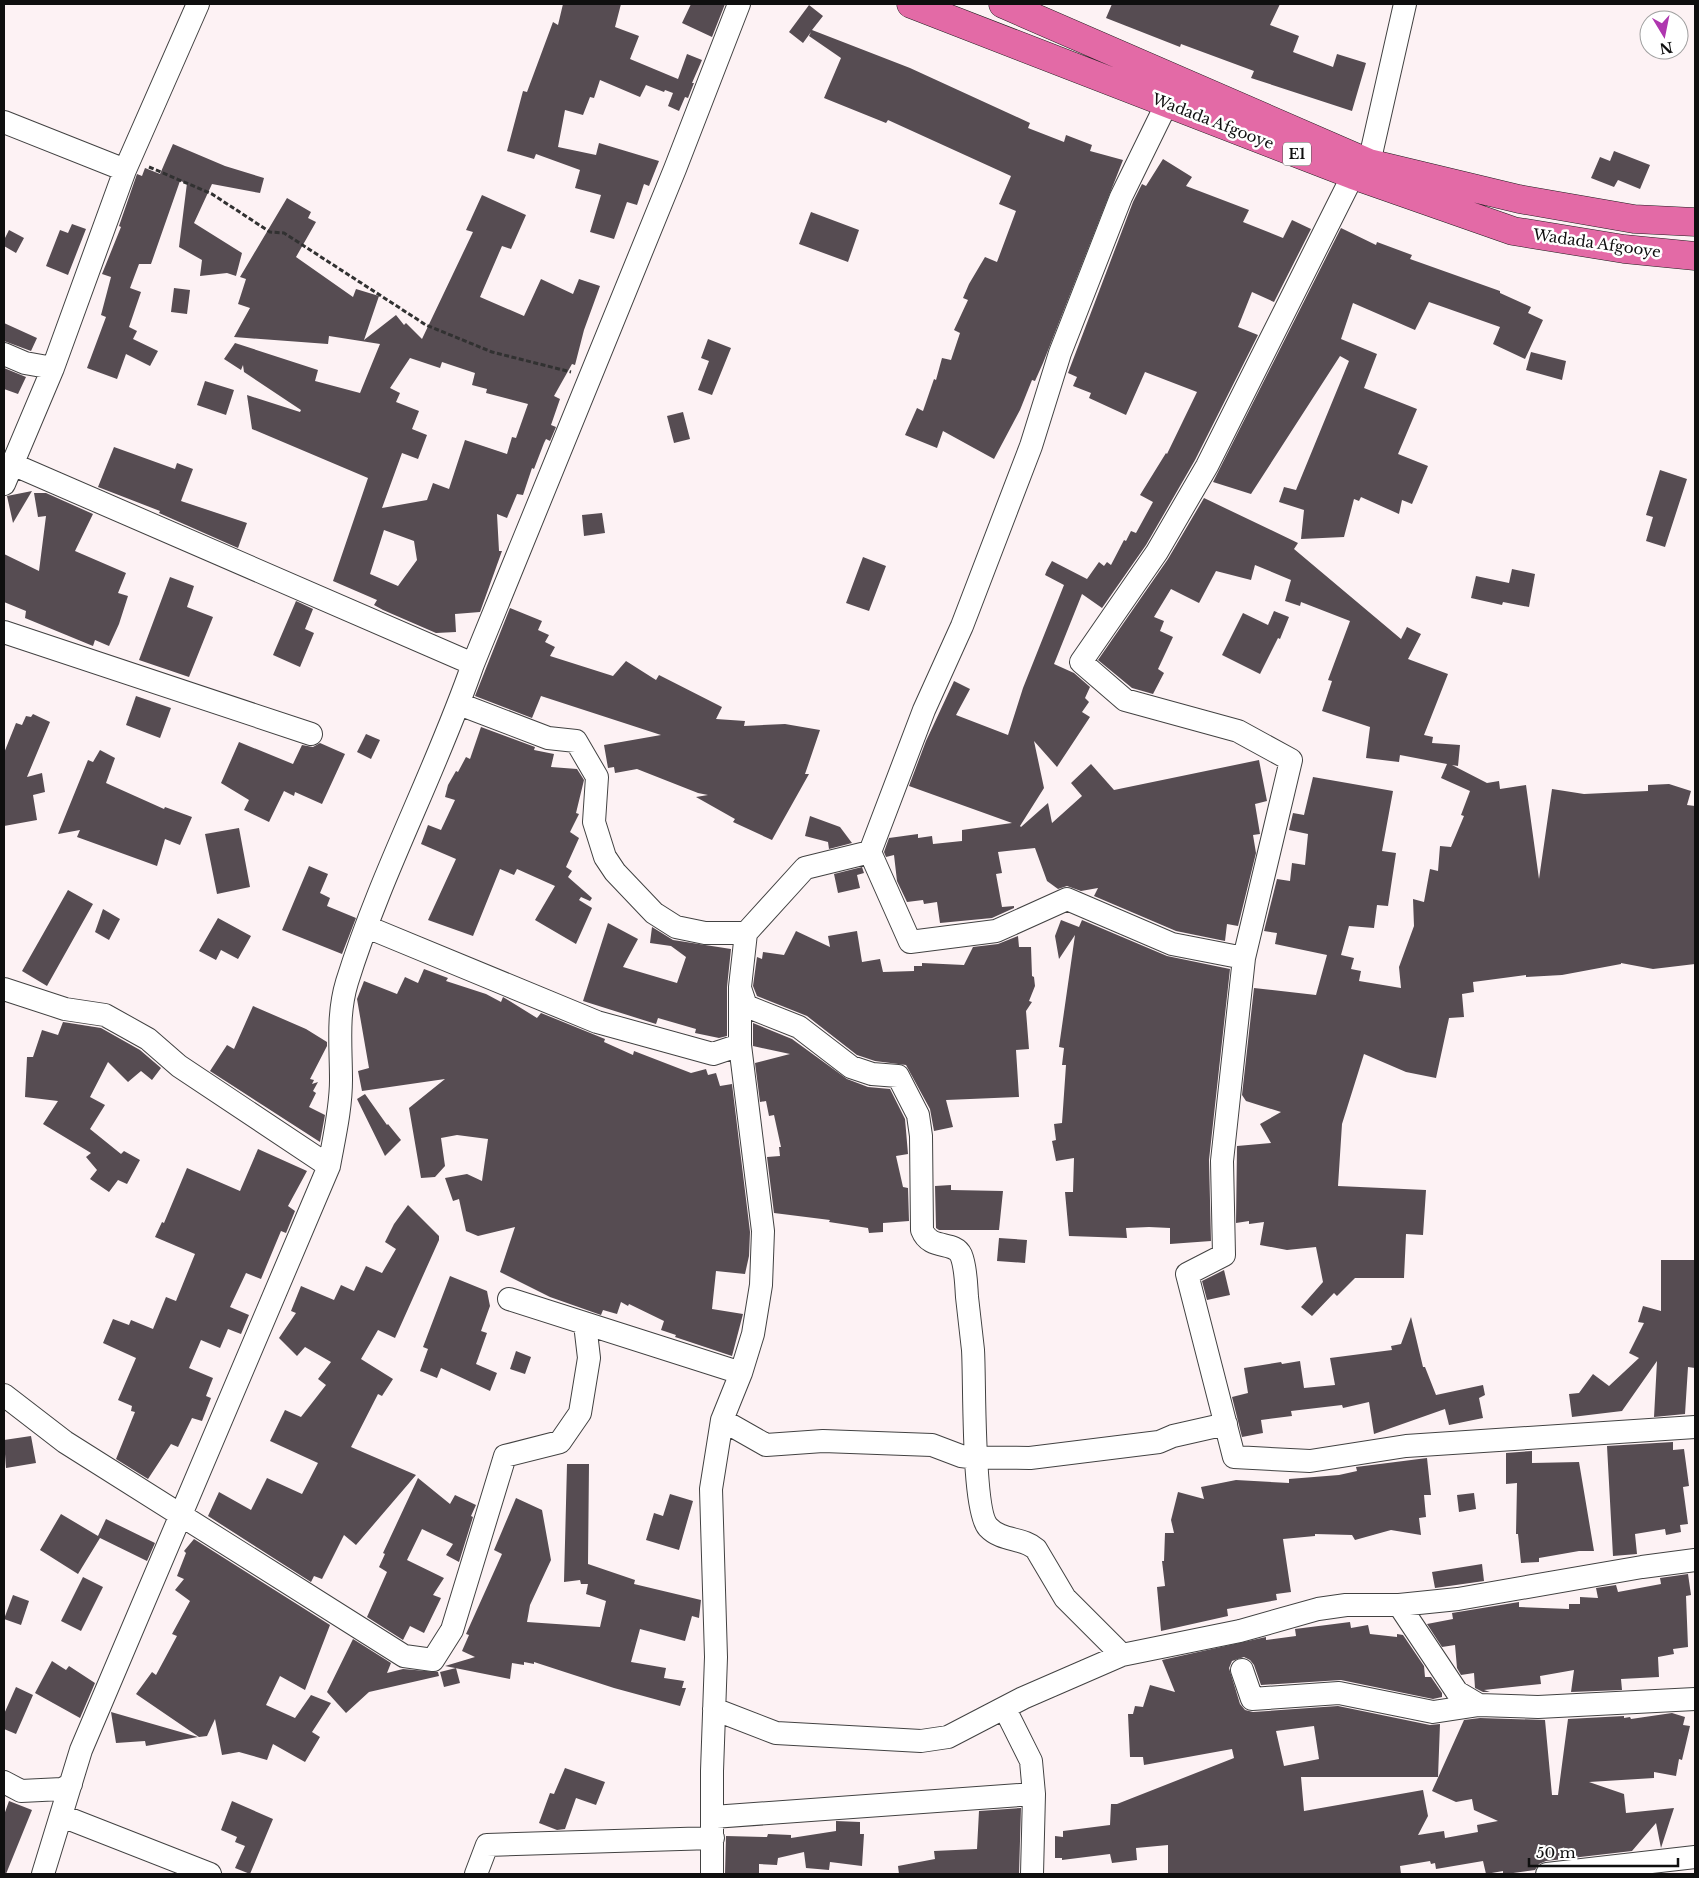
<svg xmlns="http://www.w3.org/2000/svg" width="1699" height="1878" font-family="'Libre Baskerville',serif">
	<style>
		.building { fill: #564c52; fill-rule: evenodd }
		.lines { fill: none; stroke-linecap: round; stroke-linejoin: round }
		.street-casing { stroke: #424242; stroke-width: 24 }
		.highway-casing { stroke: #202020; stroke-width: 29 }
		.path { stroke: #313131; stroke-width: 3; stroke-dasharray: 5 2.5; stroke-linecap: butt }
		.street { stroke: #fff; stroke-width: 22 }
		.highway { stroke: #e36aa6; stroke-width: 28 }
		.labels { text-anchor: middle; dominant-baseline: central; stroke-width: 5; stroke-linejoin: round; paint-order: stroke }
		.shield { fill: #fff; stroke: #575757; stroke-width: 1 }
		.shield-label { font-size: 14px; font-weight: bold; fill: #0f0f0f }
		.street-label { font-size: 15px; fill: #0f0f0f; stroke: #fff }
	</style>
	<rect width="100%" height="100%" fill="#fdf2f4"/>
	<path class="building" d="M563 4H621L615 27 639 36 630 59 678 79 687 54 702 60 692 83H694L688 98 685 97 679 111 668 106 673 93 665 90 664 92 646 85 640 97 600 80 594 98 590 97 583 115 565 110 558 147 596 155 599 143 659 161 649 186 644 184 637 205 627 202 614 239 590 232 601 195 575 188 580 170 536 154 534 159 507 151 523 91 527 92 553 22 558 25Z
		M691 4H725L712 37 682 23Z
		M1112 4H1280L1270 25 1299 36 1293 52 1333 67 1337 54 1366 63 1352 111 1251 78 1254 71 1181 44 1180 47 1106 18Z
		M809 5 823 16 812 30 910 68 1030 123 1028 128 1064 142 1066 135 1092 145 1090 151 1123 160 1043 363 1035 381 1032 380 1020 410 994 459 943 431 937 448 905 435 917 408 923 411 934 379 936 380 942 358 951 360 960 333 954 330 968 300 963 298 969 284 985 257 997 262 1016 211 999 204 1011 176 888 120 886 123 824 98 841 58 809 36 811 32 803 43 789 32Z
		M173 144 225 166 264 178 260 193 212 184 194 223 242 253 236 276 227 273 200 276 202 260 179 247 187 183 180 181 151 264H139L130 288 141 292 129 327 137 331 133 339 158 351 150 366 126 354 117 379 87 368 106 317 101 315 111 277 102 274 121 227 119 226 137 174 142 176 145 168 160 174Z
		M1614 151 1650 165 1640 189 1618 180 1614 187 1591 178 1600 157 1610 161Z
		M1163 159 1192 177 1186 186 1249 210 1243 222 1283 238 1292 220 1311 229 1274 302 1252 292 1238 327 1258 335 1195 460 1146 545 1102 608 1082 594 1054 664 1074 673 1090 687 1085 698 1089 702 1082 712 1090 717 1057 767 1034 741 1044 788 1020 826 1021 827 1048 803 1052 823 1082 796 1071 783 1091 764 1114 790 1259 760 1267 801 1255 804 1260 834 1253 835 1256 853 1238 926 1227 924 1225 941 1176 931 1094 896 1098 888 1081 891 1067 886 1058 889 1047 881 1035 848 998 852 1002 873 996 874 1002 907 1014 906V908L992 918 940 923 937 902 924 904 923 900 907 902 897 881 894 855 886 857 884 852 889 838 918 834V838L932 836 933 844 962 841V830L1012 823 909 786 926 741 954 681 970 689 956 715 1008 735 1023 688 1064 585 1045 575 1047 570 1052 561 1087 579 1099 562 1104 566 1107 562 1111 565 1124 540 1126 541 1131 531 1136 533 1153 502 1140 495 1166 453 1167 454 1197 392 1145 372 1126 415 1089 398 1091 393 1073 386 1077 377 1068 373 1133 202 1142 184 1146 186Z
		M482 195 526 215 511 249 502 246 480 297 524 316 541 279 573 294 579 279 600 286 584 330 575 365 572 364 554 396 560 399 551 425 556 427 550 441 546 439 544 443 534 469 532 468 523 495 517 494 507 518 497 514 499 551H502L480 612 455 614 456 632 436 633 383 610 374 605 377 600 333 581 368 478 252 429 247 395 300 412 301 410 244 372 243 365 241 370 224 359 235 343 318 370 315 381 360 393 380 344 329 336 328 344 234 337 250 308 238 304 246 279 240 277 287 198 311 212 308 218 316 222 296 257 353 297 356 289 379 296 364 340 396 315 404 325 406 323 422 339 473 232 466 230ZM410 358 440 368 442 362 475 373 472 385 487 389 486 393 528 404 516 438 512 437 507 454 465 440 449 489 433 483 427 500 382 508 402 453 418 459 427 435 412 429 419 411 396 402 400 393 390 388ZM384 530 414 541 417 560 398 586 370 574Z
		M811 212 859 230 848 262 799 244Z
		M72 224 86 229 68 275 46 266 60 230 68 233Z
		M1341 228 1376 245 1377 242 1412 255 1410 259 1500 291V293L1531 307 1528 313 1543 320 1525 359 1493 344 1500 327 1429 302 1415 330 1353 303 1341 339 1377 354 1364 388 1417 409 1398 454 1428 466 1412 504 1402 500 1399 514 1361 497 1359 501 1354 499 1344 537 1301 539 1304 510 1279 502 1284 487 1296 490 1349 361 1340 356 1251 494 1213 482Z
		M9 230 24 238 16 253 4 246V240Z
		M174 288 190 290 187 314 171 312Z
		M4 323 37 338 31 351 4 341Z
		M708 339 731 348 712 395 698 390 709 361 701 358Z
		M1531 352 1566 361 1562 380 1526 370Z
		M4 368 26 377 18 394 4 389Z
		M205 381 234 390 226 415 197 405Z
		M683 412 690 439 674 443 667 416Z
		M114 447 175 469 177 463 193 469 181 501 247 523 238 548 159 513 160 511 98 487Z
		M1660 470 1687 479 1665 547 1646 541 1653 517 1646 515Z
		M32 491 13 523 7 496Z
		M34 493H46L93 514 75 551 126 573 118 593 128 596 119 624 109 646 95 640 93 646 25 618 26 611 4 602V554L39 571 46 516 38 517Z
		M1204 498 1298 543 1294 549 1401 639 1407 627 1421 634 1408 659 1448 674 1424 735 1433 737 1432 743 1460 745 1458 766 1452 765 1487 783 1499 781 1500 789 1526 785 1539 879 1552 789 1584 794 1648 791V785L1669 784 1691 791 1687 805 1695 806V964L1653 969 1621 963V964L1562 975 1526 977V975L1473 982 1474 992 1462 994 1464 1017 1449 1018 1436 1078 1406 1072 1364 1054 1342 1124 1338 1186 1426 1190 1423 1235 1406 1234 1404 1278H1355L1337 1296 1334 1293 1312 1316 1301 1307 1323 1282 1316 1247 1287 1250 1260 1245 1264 1222 1249 1224V1221L1236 1223 1237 1146 1271 1143 1260 1124 1281 1112 1246 1101 1242 1095 1254 988 1316 995 1327 955 1275 944 1277 933 1264 931 1277 879 1290 881 1292 863 1305 865 1308 834 1289 830 1293 813 1304 815 1313 777 1393 791 1382 851 1396 853 1388 906 1377 905 1374 928 1349 926 1341 955 1354 958 1351 969 1361 971 1359 981 1401 988 1399 967 1414 926 1413 899 1424 902 1430 869 1438 871 1440 846 1451 847 1464 816 1461 815 1470 791 1441 778 1447 764 1400 755 1399 762 1366 758 1370 727 1322 711 1332 681 1328 680 1350 621 1301 602 1300 606 1285 601 1291 580 1255 565 1251 580 1216 571 1199 603 1171 589 1154 617 1164 621 1160 631 1173 637 1158 669 1164 673 1153 694 1132 688 1098 660 1168 559Z
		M602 513 605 533 584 536 582 515Z
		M863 557 886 566 869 611 846 603Z
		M1512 569 1535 574 1529 607 1503 602 1502 605 1471 598 1476 576 1509 583Z
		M170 577 194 586 187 607 213 617 189 677 139 660Z
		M296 601 313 609 305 629 314 633 300 667 273 655Z
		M510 608 542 621 538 630 549 635 545 642 555 647 550 656 613 676 626 661 656 680 659 675 722 707 716 719 745 721 744 726 785 724 820 730 805 774H809L772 840 733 822 735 819 696 797 708 795 698 793 637 769 615 773 614 767 608 768 604 745 661 735 541 696 532 718 475 696Z
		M1274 611 1289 617 1280 639 1278 638 1260 674 1222 655 1243 613 1268 625Z
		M136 696 171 708 160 738 126 725Z
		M33 714 50 722 27 777 42 773 45 792 33 795 37 820 4 826V753L16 723 22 725 26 716 31 717Z
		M481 727 535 747 534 750 554 754 551 767 577 769 584 780 576 813 579 814 570 832 579 838 566 867 572 871 568 877 592 898 590 901 581 897 579 900 592 908 576 944 535 920 555 886 517 869 514 875 500 869 473 936 428 920 456 859 421 844 428 825 441 830 455 800 445 797 448 785 456 771 458 772 466 757 470 759Z
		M366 734 380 740 371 759 357 752Z
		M239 742 293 764 302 745 313 747 320 743 345 754 322 804 295 792 294 796 284 791 269 822 244 810 249 800 221 783Z
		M100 750 115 758 106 783 164 809 165 807 192 817 180 845 165 839 157 866 77 837 80 830 58 834 88 760 93 762Z
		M810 816 840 827 852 843 829 849 828 842 805 836Z
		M239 828 250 887 217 894 205 834Z
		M309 866 328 874 320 893 330 898 327 906 356 918 342 954 282 930Z
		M862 867 864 873 857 875 860 888 838 893 834 874Z
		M68 890 93 904 47 986 22 971Z
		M103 909 120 919 109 940 95 932Z
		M218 918 251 936 238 959 221 950 216 960 199 951Z
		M1061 920 1079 927 1082 920 1167 956 1230 969 1209 1160 1211 1241 1170 1244V1228L1149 1227 1126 1228 1127 1238 1069 1236 1065 1192H1073L1074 1158 1056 1161 1052 1141 1056 1140 1054 1124 1062 1123 1066 1065H1062L1064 1048 1059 1047 1075 935 1059 959 1055 936Z
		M608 923 638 939 623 967 677 983 686 957 671 946 650 943 652 927 673 940 731 949 727 987V1036L719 1038 695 1033 696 1029 658 1018 656 1024 583 1001Z
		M796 931 830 947 828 936 857 931 862 962 880 959 883 972 914 971V966H922V963L964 965 973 947 998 944 1018 936 1019 947H1031L1032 976 1034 977 1035 986 1029 1001 1032 1002 1026 1011 1029 1049 1016 1050 1019 1097 946 1100 953 1127 934 1131 930 1109 906 1065 875 1061 857 1055 807 1016 757 996 753 986 757 957 762 959 763 952 784 955Z
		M424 969 448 978 446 981 486 994 501 1002 503 997 537 1018 541 1013 605 1039 604 1042 633 1055 634 1051 691 1073 706 1069 708 1075 716 1073 720 1086 732 1084 750 1232 749 1256 745 1274 716 1271 712 1309 743 1314 732 1356 675 1337 676 1335 661 1330 664 1321 629 1304 628 1306 621 1302 617 1314 603 1310 601 1315 550 1297 500 1272 515 1227 478 1236 466 1231 459 1199 453 1201 445 1178 467 1174 482 1181 488 1139 457 1135 441 1138 445 1166 435 1177 421 1178 409 1108 445 1079 362 1091 358 1071 369 1068 357 999 364 981 397 994 405 977 418 983Z
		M253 1006 306 1029 327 1042V1046L310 1079 314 1080 312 1084 318 1082 313 1091 316 1093 309 1107 325 1115 320 1142 210 1071 227 1045 234 1049Z
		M63 1022 101 1028 140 1050 161 1068 152 1080 141 1071 128 1082 108 1062 90 1097 105 1105 90 1129 121 1154 124 1151 140 1160 127 1184 118 1180 109 1192 90 1179 97 1170 86 1157 91 1153 43 1124 58 1101 25 1097 27 1057H33L42 1030 58 1035Z
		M753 1023 792 1039 847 1079 868 1087 890 1089 905 1119 908 1154 896 1156 903 1187 908 1188 909 1221 883 1223V1232L869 1233 868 1228 829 1222 830 1220 774 1213 767 1157 780 1156 779 1147H781L774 1115 769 1116 766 1101 760 1102 755 1063 790 1054 753 1046Z
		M365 1094 387 1125 388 1124 401 1140 385 1156 357 1099Z
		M258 1149 307 1171 288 1206 295 1211 286 1233 281 1231 261 1279 246 1273 230 1307 249 1315 241 1334 228 1329 220 1348 201 1340 189 1368 213 1378 206 1396 211 1398 202 1421 192 1418 178 1447 171 1444 148 1479 116 1459 135 1412 131 1411 132 1406 118 1400 136 1358 103 1343 113 1319 129 1325 131 1320 153 1329 166 1297 176 1301 195 1254 155 1237 162 1222 164 1223 187 1168 240 1191Z
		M951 1185V1190L1003 1191 999 1230H939L936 1228 935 1186Z
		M408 1205 439 1236V1240L395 1338 378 1330 361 1359 393 1379 382 1396 378 1394 351 1447 416 1475 356 1545 344 1535 322 1579 314 1576 311 1582 208 1516 219 1492 251 1510 267 1478 302 1494 318 1463 270 1441 285 1410 301 1417 326 1385 318 1379 331 1362 305 1347 297 1356 279 1338 296 1313 291 1311 301 1286 334 1300 341 1285 354 1291 366 1266 382 1273 396 1249 385 1242 394 1224Z
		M999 1238 1027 1240 1025 1263 997 1261Z
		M1661 1260H1695V1368L1688 1367 1685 1414 1654 1417 1657 1361 1622 1411 1572 1417 1569 1394 1579 1393 1593 1374 1609 1386 1639 1358 1629 1353 1644 1323 1638 1322 1643 1306 1661 1311Z
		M1224 1270 1230 1295 1207 1300 1202 1281Z
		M450 1276 487 1291 490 1306 481 1331 487 1333 476 1364 497 1373 490 1391 441 1368 437 1378 420 1371 428 1349 423 1347Z
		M1411 1317 1423 1367H1425L1436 1395 1483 1385 1485 1395 1479 1398 1483 1418 1449 1425 1445 1409 1374 1434 1369 1402 1343 1408 1342 1405 1291 1411 1292 1416 1261 1420 1263 1433 1242 1437 1232 1397 1248 1393 1244 1368 1281 1362 1282 1364 1300 1361 1304 1388 1335 1385 1330 1358 1392 1350 1391 1346 1401 1344Z
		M516 1351 531 1357 525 1374 510 1369Z
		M31 1436 36 1463 6 1468 4 1440Z
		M1673 1442V1450L1684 1449 1689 1486 1683 1487 1688 1524 1680 1525 1681 1532 1666 1535 1665 1529 1635 1534 1637 1554 1613 1556 1607 1446Z
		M1532 1451V1463L1579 1462 1594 1551H1579L1539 1558V1562L1521 1563 1518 1534H1516L1517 1483 1506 1484V1453Z
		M1427 1458 1431 1495H1424L1426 1517 1419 1518 1421 1535 1391 1530 1355 1540 1352 1535 1315 1534V1536L1283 1539 1291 1592 1276 1594 1277 1600 1227 1609 1228 1616 1161 1631 1157 1587 1165 1586 1162 1561H1164L1165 1533H1174L1171 1520 1178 1492 1204 1499 1201 1487 1236 1480 1289 1483V1479L1339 1475 1357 1471 1356 1467Z
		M567 1464H589L588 1564 635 1580 634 1584 701 1600 699 1618 692 1616 685 1641 640 1629 631 1662 666 1668 664 1678 684 1681 682 1688H686L680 1706 614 1688 534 1662V1664L524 1662V1665L512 1663 510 1679 445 1666 475 1657 462 1651 469 1635 466 1634 502 1554 494 1550 516 1498 542 1510 551 1560 530 1605 527 1622 600 1627 606 1601 586 1594 588 1584H581L580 1580 564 1582Z
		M418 1478 450 1504 455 1495 476 1505 471 1516 473 1517 459 1562 446 1555 453 1544 422 1529 407 1560 444 1578 433 1595 441 1598 424 1633 410 1626 403 1640 367 1617 387 1572 379 1567 385 1554 383 1553Z
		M1474 1493 1476 1509 1459 1512 1457 1495Z
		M670 1494 693 1501 679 1550 646 1540 654 1513 663 1516Z
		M61 1514 98 1536 106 1519 155 1543 147 1561 100 1538 78 1574 40 1550Z
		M194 1539 330 1625 305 1690 280 1676 266 1705 295 1718 311 1695 331 1703 312 1732 320 1737 305 1762 273 1744 267 1760 239 1752 222 1755 215 1719 207 1736 199 1737 136 1694 152 1672 156 1675 177 1636 172 1634 190 1601 175 1590 184 1579 177 1576 186 1553 184 1551Z
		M1482 1564 1484 1581 1435 1588 1432 1572Z
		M1688 1574 1691 1595 1686 1596 1688 1647 1673 1649 1674 1654 1658 1657 1659 1677 1621 1679 1622 1690 1571 1692 1574 1670 1540 1676 1541 1684 1484 1690 1490 1692H1483L1475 1688 1474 1673 1461 1675 1457 1668 1455 1645 1442 1647 1427 1624 1453 1619 1452 1613 1519 1602V1607L1569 1609V1604H1580V1597L1598 1598 1596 1588 1616 1585 1618 1592 1661 1584 1660 1578Z
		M83 1577 103 1587 81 1631 61 1621Z
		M13 1595 29 1601 21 1625 4 1619Z
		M1350 1622 1351 1628 1368 1625 1370 1634 1397 1637V1634L1403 1635 1424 1666 1425 1677H1431L1442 1693V1697L1433 1699 1341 1680 1261 1685 1254 1665 1250 1660 1244 1657 1232 1661 1229 1668 1240 1704 1245 1710 1253 1712 1338 1706 1430 1725 1440 1724 1438 1777H1301L1304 1811 1423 1790 1428 1816 1418 1835 1444 1831 1445 1838 1478 1832 1477 1825 1498 1821 1474 1810 1472 1799 1456 1802 1432 1791 1464 1720 1480 1718 1545 1720 1552 1795H1558L1568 1719 1624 1716V1718L1630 1717 1631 1719 1672 1713 1685 1717 1683 1725 1690 1726 1682 1760 1679 1759 1676 1776 1654 1772V1778L1589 1782 1624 1794 1626 1813 1674 1808 1661 1848 1656 1823 1632 1851 1546 1861 1539 1864 1535 1870 1506 1874H1503V1871L1486 1874 1483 1861 1436 1869 1435 1863 1431 1864 1430 1861 1400 1866 1401 1874H1168V1845L1136 1848 1137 1860 1112 1863 1110 1854 1062 1860V1858H1055V1836L1063 1837V1831L1110 1825 1111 1804H1117L1234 1758 1232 1749 1144 1765 1143 1757H1130L1128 1714H1133L1135 1706 1143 1707 1150 1685 1175 1692 1162 1660 1266 1637V1640L1296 1636 1295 1629ZM1314 1726 1319 1759 1284 1766 1276 1731Z
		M353 1639 391 1663 387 1673 403 1669 438 1672 439 1676 369 1692 346 1713 327 1692Z
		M52 1661 66 1670 69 1666 95 1683 80 1718 35 1693Z
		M456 1668 460 1683 444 1687 440 1672Z
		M16 1687 33 1695 16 1734 4 1729V1714Z
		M111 1712 198 1737 146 1746 145 1741 116 1743Z
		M565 1768 605 1782 596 1805 576 1798 565 1829 557 1830 539 1823 550 1793 554 1794Z
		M9 1801 32 1810 6 1874H4V1815Z
		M232 1801 273 1819 250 1874 235 1868 245 1846 235 1842 237 1837 221 1830Z
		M1021 1808 1019 1874H899L898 1866 935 1859 934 1851 977 1849 979 1811Z
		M836 1821 860 1822V1834H864L862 1866 830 1862 829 1870 806 1868 804 1852 778 1858 777 1865 759 1864V1874H725L726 1836 767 1837 768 1834 791 1835V1838L836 1831Z"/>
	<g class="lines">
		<g class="street-casing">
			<path id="street" d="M4 122 125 170
				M1369 163 1405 4
				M4 354 25 363 53 368
				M12 464 473 664
				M4 484 53 368 125 170 198 4
				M4 632 311 734
				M459 704 548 738 576 741 597 777 594 822 605 857 615 872 654 913 676 927 705 933H746
				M870 852 924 710 962 626 1031 446 1060 353 1121 197 1167 103
				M367 927 597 1022 713 1054 740 1045
				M1244 958 1291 760 1238 731 1125 700 1081 662 1157 552 1207 466 1353 175
				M740 988 746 1006 799 1027 851 1067 872 1074 898 1076 918 1115 921 1136 922 1230C930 1251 954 1240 961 1255 966 1267 966 1283 967 1297 969 1314 971 1332 973 1350 975 1381 972 1509 988 1527 1002 1542 1023 1537 1036 1549L1065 1598 1122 1655
				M4 989 65 1009 105 1015 148 1039 179 1066 329 1166
				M509 1299 741 1373
				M4 1395 65 1442 404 1656 433 1660 452 1630 505 1456 560 1442 580 1413 589 1358 585 1324
				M722 1420 766 1445 823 1441 932 1445 961 1456 969 1457 1030 1458 1159 1442 1173 1436 1226 1424
				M1399 1605 1457 1692 1479 1705
				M1242 1670 1252 1699 1339 1693 1433 1712 1479 1705 1538 1707 1695 1699
				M714 1709 776 1733 921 1741 948 1737 1023 1698 1122 1655 1240 1631 1318 1609 1346 1605H1399L1458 1599 1642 1567 1695 1560
				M1005 1709 1031 1761 1034 1794 1032 1874
				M4 1782 21 1791 62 1789 71 1784
				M62 1816 210 1874
				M713 1817 1034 1794
				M43 1874 81 1750 329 1166C334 1138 341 1109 341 1080 341 1046 337 1015 347 982 381 873 436 771 473 664L675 169 739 4
				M476 1874 487 1845 713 1838
				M712 1874V1771L716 1657 711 1489 722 1420 741 1373 753 1334 761 1285 763 1231 740 1045V987L746 933 805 868 870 852 910 942 996 931 1067 899 1172 944 1244 958 1222 1161 1224 1255 1187 1274 1234 1457 1310 1461 1406 1446 1695 1427
				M1547 1874 1695 1857"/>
		</g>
		<g class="highway-casing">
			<path id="highway" d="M911 4 1353 175 1513 231 1624 249 1695 256
				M1003 4 1369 163 1519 199 1634 219 1695 222"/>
		</g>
		<path class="path" d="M149 167 212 194 270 232 284 233 426 325 492 352 571 372"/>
		<use href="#street" class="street"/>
		<use href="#highway" class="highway"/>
	</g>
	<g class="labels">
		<rect class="shield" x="1283" y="142.5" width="28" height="23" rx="4"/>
		<g class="shield-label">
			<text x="1297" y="154">E1</text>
		</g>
		<g class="street-label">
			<text transform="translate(1213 121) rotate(21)">Wadada Afgooye</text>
			<text transform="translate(1597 243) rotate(8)">Wadada Afgooye</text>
		</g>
	</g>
	<rect width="1699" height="1878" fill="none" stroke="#0f0f0f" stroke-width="10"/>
	<g transform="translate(1664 35) rotate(170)"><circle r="24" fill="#ffffff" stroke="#9f9f9f"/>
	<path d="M0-4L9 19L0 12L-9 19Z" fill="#af36af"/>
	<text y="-8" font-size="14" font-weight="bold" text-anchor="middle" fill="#0f0f0f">N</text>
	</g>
	<path d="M1529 1858v8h149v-8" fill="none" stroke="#0f0f0f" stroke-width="2.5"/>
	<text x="1536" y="1858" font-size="15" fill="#0f0f0f" stroke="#ffffff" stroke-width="4" paint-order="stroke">50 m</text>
</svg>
